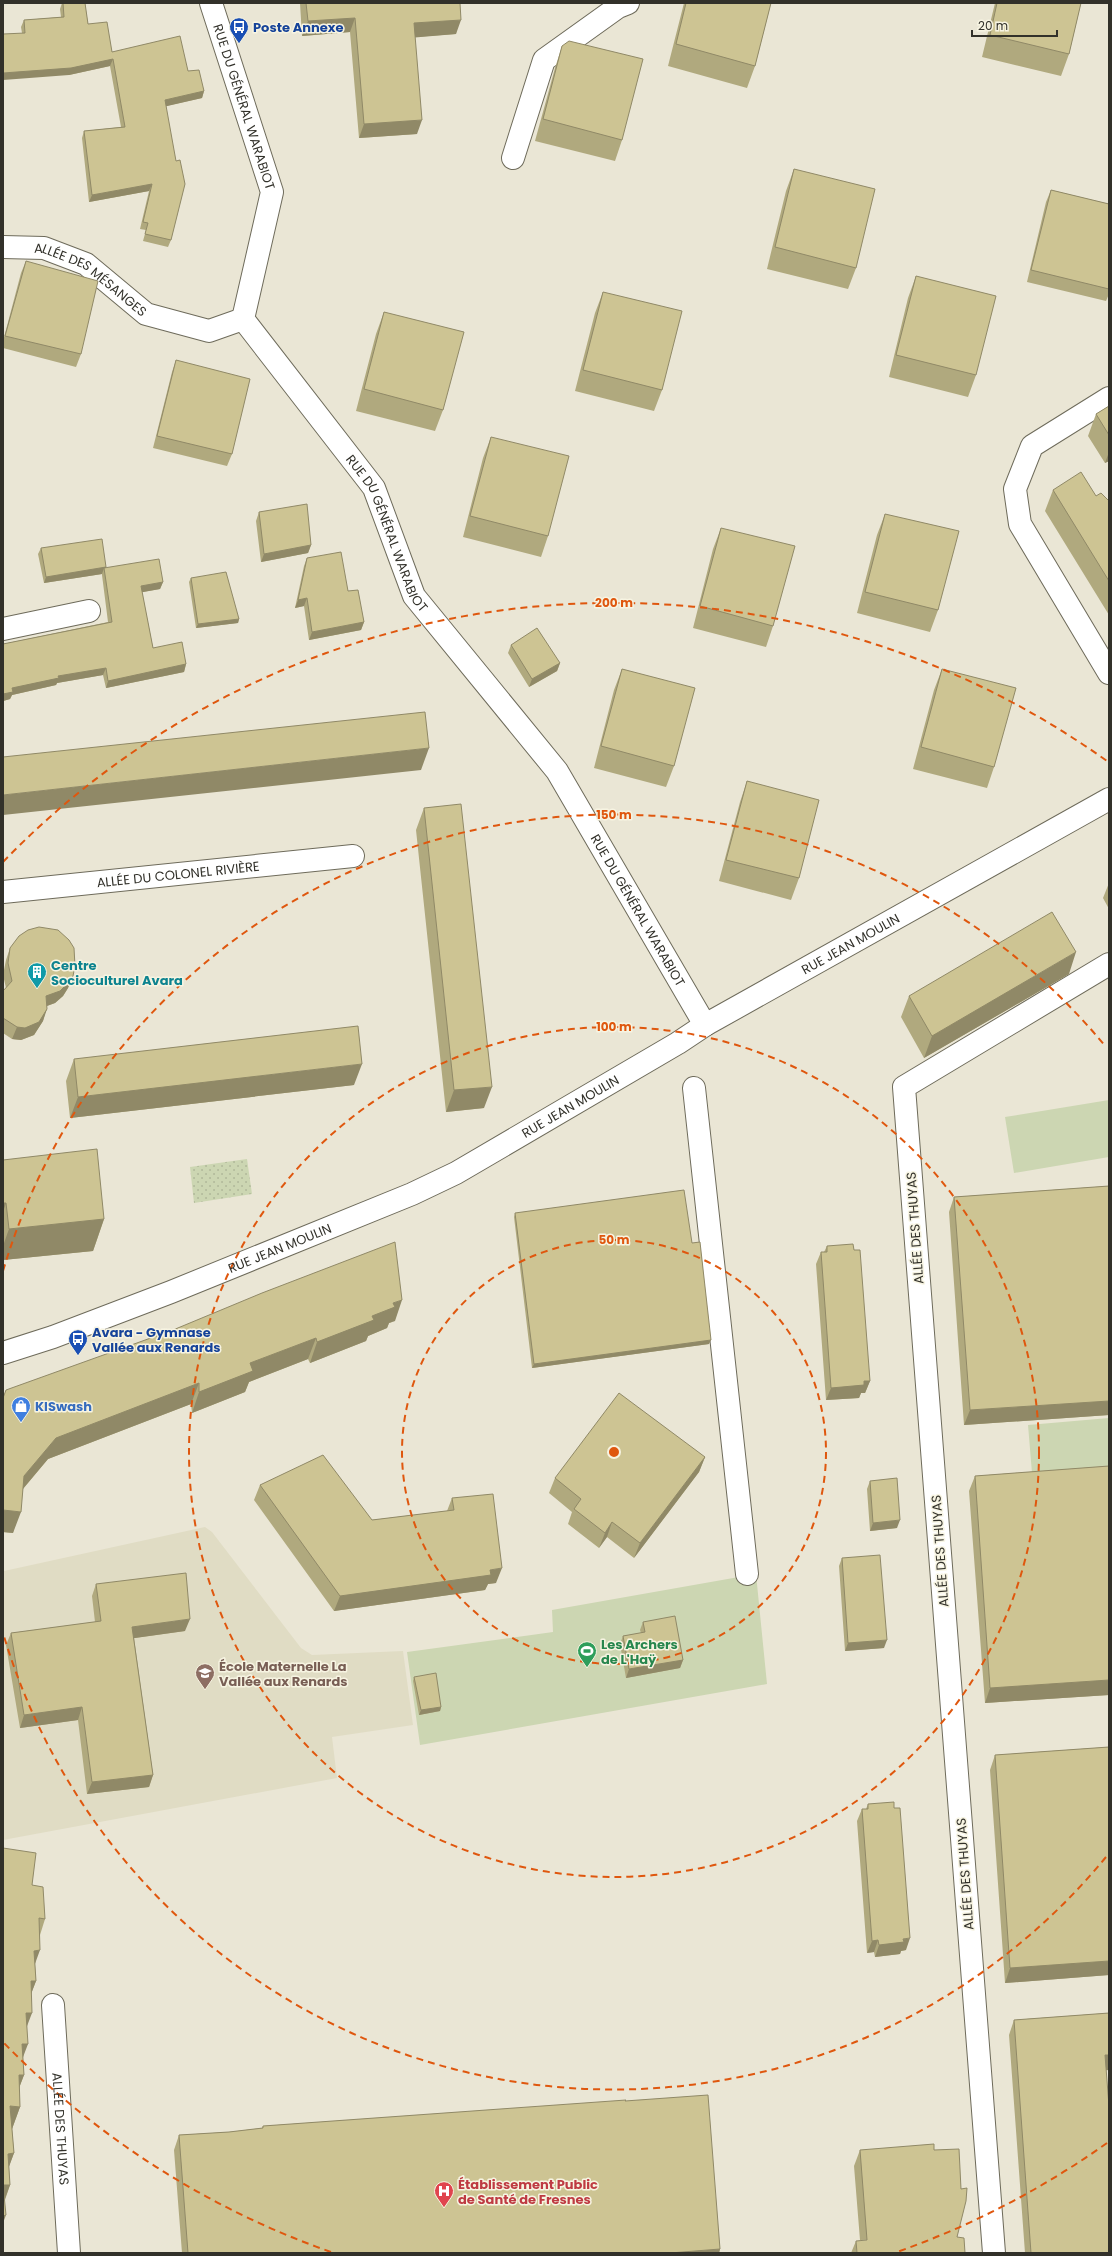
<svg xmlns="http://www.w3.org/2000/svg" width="1112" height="2256" font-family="Poppins,sans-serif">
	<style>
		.built { fill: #e0dcc4 }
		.park { fill: url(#park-dots) }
		.garden { fill: #ccd6b2 }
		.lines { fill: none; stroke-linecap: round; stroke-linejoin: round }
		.minor-casing { stroke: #6e6b5b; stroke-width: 24 }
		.minor { stroke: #fff; stroke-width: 22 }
		.wall { fill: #b0a97e }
		.shaded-wall { fill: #908967 }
		.building { fill: #cdc493; stroke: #908967 }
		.ring { fill: none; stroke: #df570e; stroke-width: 2; stroke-dasharray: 7 5 }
		.labels { text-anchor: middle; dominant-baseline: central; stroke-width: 3; stroke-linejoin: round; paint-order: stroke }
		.transit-label { font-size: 13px; font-weight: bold; fill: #164399; stroke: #f7f4e2; text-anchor: start }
		.street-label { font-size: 13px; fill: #32312a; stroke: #f7f4e2 }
		.culture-label { font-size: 13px; font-weight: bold; fill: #0d838f; stroke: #f7f4e2; text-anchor: start }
		.shop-label { font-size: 13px; font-weight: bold; fill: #366cbe; stroke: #f7f4e2; text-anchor: start }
		.leisure-label { font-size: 13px; font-weight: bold; fill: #27864d; stroke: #f7f4e2; text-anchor: start }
		.education-label { font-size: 13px; font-weight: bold; fill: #785e54; stroke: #f7f4e2; text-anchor: start }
		.health-label { font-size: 13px; font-weight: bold; fill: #be3a42; stroke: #f7f4e2; text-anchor: start }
		.centre { fill: #df570e; stroke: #f7f4e2; stroke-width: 2 }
		.ring-label { font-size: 12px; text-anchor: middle; font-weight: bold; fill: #df570e; stroke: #f7f4e2; stroke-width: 3; stroke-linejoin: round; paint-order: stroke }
	</style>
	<defs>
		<pattern id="park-dots" width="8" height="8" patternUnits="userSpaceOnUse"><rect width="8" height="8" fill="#ccd6b2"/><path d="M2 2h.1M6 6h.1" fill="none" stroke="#b0b899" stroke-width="1.8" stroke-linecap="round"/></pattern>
	</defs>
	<rect width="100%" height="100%" fill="#eae6d5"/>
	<path class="built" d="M205 1527 212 1532 301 1648 312 1655 403 1651 413 1725 332 1737 337 1778 3 1840 4 1571Z"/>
	<path class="park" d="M247 1159 252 1194 194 1203 190 1167Z"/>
	<path class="garden" d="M1109 1100V1157L1014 1173 1005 1117Z
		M1109 1418V1467L1032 1473 1028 1425Z
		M756 1574 767 1684 420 1745 407 1652 553 1632 552 1610Z"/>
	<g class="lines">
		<g class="minor-casing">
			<g id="minor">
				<path id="s1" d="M211 3 272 192 243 319 374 488 414 596 557 771 705 1025"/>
				<path d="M513 158 544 60 618 7 628 3"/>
				<path id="s2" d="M3 247 44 248 86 264 146 314 209 331 243 319"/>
				<path d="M1109 398 1032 446 1015 489 1020 524 1109 673"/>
				<path d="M3 629 89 611"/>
				<path id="s3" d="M3 892 353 856"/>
				<path d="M694 1088 747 1574"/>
				<path id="s4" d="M3 1353 53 1337 171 1292 412 1194 456 1173 678 1043 705 1025 1109 799"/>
				<path id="s5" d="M53 2005 69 2253"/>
				<path d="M994 2253 904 1087 1109 964"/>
			</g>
		</g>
		<use href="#minor" class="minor"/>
	</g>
	<path class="wall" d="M62 3H85L88 24 112 52 188 71 204 91 202 98 166 106 171 240 168 247 143 241 146 230 140 229 149 191 89 202 82 138 84 131 121 127 110 66 69 75 22 33 21 27 24 20 61 17 60 9Z
		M300 3H460L456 34 415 37 417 134 359 138 350 32 302 36Z
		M684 3H771L755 66 747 88 668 66Z
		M995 3H1081L1069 54 1061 76 982 57Z
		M562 46 622 140 615 161 535 141 555 68Z
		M794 169 856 268 848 289 767 269 786 191Z
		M1051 190 1109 204V294L1106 301 1027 282 1046 202Z
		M26 261 81 354 76 367 3 348V341L21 273Z
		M916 276 976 375 968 397 889 377 908 298Z
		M603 292 662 390 654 411 575 391 595 313Z
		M384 312 443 410 435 431 356 411 376 334Z
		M176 360 232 454 227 466 153 448 172 372Z
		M1109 406V461L1105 463 1088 436 1096 414Z
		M491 437 548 536 541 557 463 537 483 458Z
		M1053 490 1096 496 1109 501V615L1045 511Z
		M259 512 311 545 308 553 261 562 256 521Z
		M885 514 938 610 930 632 857 613 877 535Z
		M721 528 773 626 766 647 693 628 713 549Z
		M41 548 106 567V568L163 582 160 589 142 592 153 648 186 664 184 672 106 688 103 675 57 683 56 685 12 695 10 699 3 701V644L108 622 102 575V574L44 583 38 554Z
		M307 558 348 591 364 622 361 630 309 640 304 606 295 608 304 566Z
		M191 578 239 619 238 623 196 628 189 582Z
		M511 645 560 663 557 671 529 687 508 653Z
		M622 669 674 766 666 787 594 768 614 690Z
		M942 669 994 767 987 788 913 769 934 690Z
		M747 781 799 878 791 900 719 881 740 802Z
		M424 808 484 1108 446 1112 416 830Z
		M1109 883V909L1103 898Z
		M10 948 73 976 68 988 63 996 55 1003 47 1006 43 1021 34 1035 21 1040 12 1039 3 1033V991L6 988 3 975 6 960Z
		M1069 974 924 1058 901 1017 909 996Z
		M74 1059 354 1085 70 1118 66 1081Z
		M3 1160 104 1219 93 1251 3 1260Z
		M1109 1186V1415L964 1425 949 1212 954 1197Z
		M515 1213 692 1243 709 1344 532 1368 514 1217Z
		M827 1246 870 1381 865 1393H861L859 1398 826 1400 816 1264 821 1252H824Z
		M395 1321 389 1323 387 1328 368 1336 366 1341 310 1363 308 1359 249 1382 245 1392 192 1413 191 1404 48 1459 23 1489 13 1533 3 1532V1398Z
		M705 1457 699 1472 634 1558 607 1537 599 1548 568 1524 572 1512 549 1493 555 1478Z
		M1109 1466V1695L985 1703 969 1491 975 1476Z
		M870 1481 897 1528 870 1531 867 1489Z
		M260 1485 372 1520 447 1511 452 1498 496 1583 488 1584 485 1590 334 1611 254 1500Z
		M842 1558 884 1648 845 1651 839 1566Z
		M96 1584 185 1631 134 1638 153 1775 149 1787 87 1794 78 1720 20 1728 6 1645 11 1633 95 1622 92 1596Z
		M643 1622 683 1660 680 1668 626 1678 620 1644 623 1636 641 1633 640 1630Z
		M414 1677 441 1707 440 1711 419 1715 413 1681Z
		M1109 1747V1975L1005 1983 990 1770 995 1755Z
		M868 1804 894 1808 906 1950 901 1951 900 1954 875 1957 874 1952 867 1953 857 1821 862 1809H866Z
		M3 1848 32 1885 45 1919 40 1935 35 1964 36 1981 31 1994 23 2058 24 2075 19 2088 20 2107 12 2129 14 2153 9 2166 10 2185 5 2200Z
		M1109 2013V2070H1106L1109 2253H1025L1009 2035 1014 2020Z
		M625 2101 720 2249 719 2253H182L174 2150 179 2135 229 2132 262 2128 263 2126Z
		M860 2150H934L957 2237 860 2240 854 2166Z
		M856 2241 857 2253H851Z"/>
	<path class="shaded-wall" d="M355 18 350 32 302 36 308 21Z
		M461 20 456 34 409 38 414 23Z
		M113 59 110 66 69 75 3 80V73Z
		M204 91 202 98 163 107 165 100Z
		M422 120 417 134 359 138 364 124Z
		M152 184 149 191 89 202 92 195Z
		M1109 452V461L1105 463Z
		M311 545 308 553 261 562 264 554Z
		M106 567 105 571 104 568 102 574 44 583 46 577Z
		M163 582 160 589 138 593 141 586Z
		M307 598 304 606 295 608 298 600Z
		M239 619 238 623 196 628 198 624Z
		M364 622 361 630 309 640 312 632Z
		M560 663 557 671 529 687 532 679Z
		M186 664 184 672 106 688 108 681Z
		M106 668 103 675 57 683 56 685 12 695 10 699 3 701V694L12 688 58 676Z
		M429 748 421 770 3 815V795Z
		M1076 952 1069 974 924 1058 932 1036Z
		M73 976 68 988 63 996 55 1003 41 1008 46 996Z
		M47 1009 43 1021 34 1035 21 1040 12 1039 17 1027Z
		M362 1064 354 1085 70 1118 78 1097Z
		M492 1087 484 1108 446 1112 454 1090Z
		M3 1203H6L3 1212Z
		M104 1219 93 1251 3 1260V1246L9 1229Z
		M402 1300 395 1321 389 1323 387 1328 368 1336 366 1341 310 1363 317 1342 372 1316 393 1303Z
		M316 1338 308 1359 249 1382 245 1392 192 1413 199 1392 250 1363Z
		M711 1340 709 1344 532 1368 534 1364Z
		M864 1381H870L865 1393H861L859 1398 826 1400 831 1388Z
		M199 1383 191 1404 48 1459 16 1497 24 1476 56 1438Z
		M1109 1401V1415L964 1425 970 1410Z
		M705 1457 699 1472 634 1558 640 1543Z
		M3 1510 21 1512 13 1533 3 1532Z
		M900 1520 897 1528 870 1531 873 1523Z
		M612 1522 607 1537 599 1548 605 1533Z
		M502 1568 496 1583 488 1584 485 1590 334 1611 340 1596Z
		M190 1619 185 1631 128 1639 132 1627Z
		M887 1640 884 1648 845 1651 848 1643Z
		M683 1660 680 1668 626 1678 629 1669Z
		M1109 1680V1695L985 1703 990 1688Z
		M82 1707 78 1720 20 1728 24 1715Z
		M441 1707 440 1711 419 1715 421 1710Z
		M153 1775 149 1787 87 1794 92 1782Z
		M910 1938 906 1950 901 1951 900 1954 875 1957 879 1945Z
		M878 1940 874 1952 867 1953 872 1941Z
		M40 1950 32 1972 34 1951Z
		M1109 1961V1975L1005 1983 1010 1968Z
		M31 1981H36L28 2002Z
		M26 2013H32L24 2034Z
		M22 2044H28L20 2065Z
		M1105 2055H1109V2070L1099 2071Z
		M19 2075H24L16 2096Z
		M10 2106 20 2107 12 2129Z
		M14 2153 6 2175 8 2154Z
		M3 2185H10L3 2204Z
		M6 2215 3 2223V2216Z
		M720 2249 719 2253H670Z"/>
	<path class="building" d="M63 3H85L88 24 107 22 112 52 180 36 188 71 199 70 204 91 165 100 176 161 180 160 185 184 171 240 145 234 148 223 143 222 152 184 92 195 84 131 125 127 113 59 71 68 3 73V34L25 33 24 20 64 17Z
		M306 3H460L461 20 414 23 422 120 364 124 355 18 308 21Z
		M686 3H771L755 66 676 44Z
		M997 3H1081L1069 54 990 35Z
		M569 41 643 59 622 140 543 119 562 46Z
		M794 169 875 189 856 268 775 247Z
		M1051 190 1109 204V289L1031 270Z
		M26 261 98 281 81 354 5 336Z
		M916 276 996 296 976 375 896 355Z
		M603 292 682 311 662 390 583 370Z
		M384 312 464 332 443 410 364 389Z
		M176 360 250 379 232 454 157 436Z
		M1109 406V435L1096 414Z
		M491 437 569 456 548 536 470 516Z
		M1081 472 1096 496 1101 493 1109 501V581L1053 490Z
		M307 504 311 545 264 554 259 512Z
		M885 514 959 531 938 610 865 592Z
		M721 528 795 546 773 626 700 606Z
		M102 539 106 567 46 577 41 548Z
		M341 552 348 591 358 590 364 622 312 632 307 598 298 600 307 558Z
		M159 559 163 582 141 586 153 648 182 642 186 664 108 681 106 668 58 676 59 678 12 688 13 692 3 694V644L112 622 104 568Z
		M226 572 239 619 198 624 191 578Z
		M537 628 560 663 532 679 511 645Z
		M622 669 695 688 674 766 601 746Z
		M942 669 1016 688 994 767 921 747Z
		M425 712 429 748 3 795V757Z
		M747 781 819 800 799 878 726 860Z
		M461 804 492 1087 454 1090 424 808Z
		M1052 912 1076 952 932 1036 909 996Z
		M39 927 58 930 69 940 74 948 75 966 73 976 67 984 60 991 46 996 47 1009 39 1022 25 1028 17 1027 3 1018V991L12 981 8 963 10 948 19 936 28 930Z
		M358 1026 362 1064 78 1097 74 1059Z
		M97 1149 104 1219 9 1229 6 1203H3V1160Z
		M1109 1186V1401L970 1410 954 1197Z
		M684 1190 692 1243 700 1242 711 1340 534 1364 515 1213Z
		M395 1242 402 1300 393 1303 395 1307 372 1316 374 1320 317 1342 316 1338 250 1363 253 1371 199 1392V1383L56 1438 24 1476 21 1512 3 1510V1398L6 1390 173 1330 262 1293Z
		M853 1244 854 1250H860L870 1381H864V1385L831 1388 821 1252H827V1246Z
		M619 1393 705 1457 640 1543 612 1522 605 1533 574 1509 581 1499 555 1478Z
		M323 1455 372 1520 454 1510 452 1498 493 1494 502 1568 490 1570 491 1575 340 1596 260 1485Z
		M1109 1466V1680L990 1688 975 1476Z
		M897 1478 900 1520 873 1523 870 1481Z
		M880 1555 887 1640 848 1643 842 1558Z
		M186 1573 190 1619 132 1627 153 1775 92 1782 82 1707 24 1715 11 1633 101 1621 96 1584Z
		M675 1616 683 1660 629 1669 623 1636 645 1632 643 1622Z
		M436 1673 441 1707 421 1710 414 1677Z
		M1109 1747V1961L1010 1968 995 1755Z
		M894 1802V1808H900L910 1938 903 1939 904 1942 879 1945 878 1940 872 1941 862 1809H868V1804Z
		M3 1848 36 1853 32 1885 43 1887 45 1919 39 1918 40 1950 34 1951 36 1981H31L32 2013H26L28 2044H22L24 2075H19L20 2107 10 2106 14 2153 8 2154 10 2185H3L6 2215 3 2216Z
		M1109 2013V2055H1105L1109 2106V2253H1031L1014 2020Z
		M708 2095 720 2249 670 2253H188L179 2135 229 2132 263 2128V2126L626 2100 625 2101Z
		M934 2144V2150L959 2149 961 2189 967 2188 966 2201 957 2237 964 2238 965 2253H857L856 2241 867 2240 860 2150Z"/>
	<g class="ring">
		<circle cx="614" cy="1452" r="212"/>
		<circle cx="614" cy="1452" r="425"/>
		<path d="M1106 1857A637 637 0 0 1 3 1633M3 1271A637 637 0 0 1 1106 1047"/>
		<path d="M1107 2143A849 849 0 0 1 897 2252M331 2252A849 849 0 0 1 3 2042M3 862A849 849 0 0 1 1107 761"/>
	</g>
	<defs>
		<g id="bus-pin" transform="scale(1)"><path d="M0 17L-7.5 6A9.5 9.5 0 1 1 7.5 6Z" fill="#1a4fb4" stroke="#f7f4e2"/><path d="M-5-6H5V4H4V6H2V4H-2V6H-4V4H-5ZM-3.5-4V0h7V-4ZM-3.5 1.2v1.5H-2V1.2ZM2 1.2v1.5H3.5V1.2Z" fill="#fff"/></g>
		<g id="building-pin" transform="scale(1)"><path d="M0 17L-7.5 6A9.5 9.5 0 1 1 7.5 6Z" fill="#0f9aa8" stroke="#f7f4e2"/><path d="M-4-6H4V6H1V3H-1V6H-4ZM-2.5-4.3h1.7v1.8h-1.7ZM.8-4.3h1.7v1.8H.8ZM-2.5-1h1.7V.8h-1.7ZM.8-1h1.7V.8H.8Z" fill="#fff"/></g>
		<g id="shop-pin" transform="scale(1)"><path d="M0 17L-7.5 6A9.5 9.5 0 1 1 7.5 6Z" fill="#3f7fe0" stroke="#f7f4e2"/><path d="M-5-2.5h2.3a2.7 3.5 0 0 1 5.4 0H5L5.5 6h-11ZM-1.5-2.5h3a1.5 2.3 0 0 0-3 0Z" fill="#fff"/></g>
		<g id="stadium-pin" transform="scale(1)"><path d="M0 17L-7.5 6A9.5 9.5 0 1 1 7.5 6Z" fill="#2e9e5b" stroke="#f7f4e2"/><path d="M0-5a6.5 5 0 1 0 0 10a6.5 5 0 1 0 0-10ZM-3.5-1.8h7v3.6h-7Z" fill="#fff"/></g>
		<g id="school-pin" transform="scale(1)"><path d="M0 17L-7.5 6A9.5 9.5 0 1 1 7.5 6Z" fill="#8d6e63" stroke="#f7f4e2"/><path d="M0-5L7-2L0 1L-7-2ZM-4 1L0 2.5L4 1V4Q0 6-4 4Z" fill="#fff"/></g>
		<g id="hospital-pin" transform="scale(1)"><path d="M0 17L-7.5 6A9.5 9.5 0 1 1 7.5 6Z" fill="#e0444e" stroke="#f7f4e2"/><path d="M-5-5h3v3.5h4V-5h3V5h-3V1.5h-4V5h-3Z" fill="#fff"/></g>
	</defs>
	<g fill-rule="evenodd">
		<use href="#bus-pin" x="239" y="27"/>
		<use href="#building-pin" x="37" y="972"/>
		<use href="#bus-pin" x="78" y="1339"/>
		<use href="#shop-pin" x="21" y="1406"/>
		<use href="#stadium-pin" x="587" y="1651"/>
		<use href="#school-pin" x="205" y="1673"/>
		<use href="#hospital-pin" x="444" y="2191"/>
	</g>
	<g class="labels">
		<g class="transit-label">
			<text x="253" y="27">Poste Annexe</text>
			<text x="92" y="1332">Avara - Gymnase<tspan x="92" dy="15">Vallée aux Renards</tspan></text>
		</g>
		<g class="street-label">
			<text stroke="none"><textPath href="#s1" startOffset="109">RUE DU GÉNÉRAL WARABIOT</textPath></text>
			<text stroke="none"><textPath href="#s2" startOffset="97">ALLÉE DES MÉSANGES</textPath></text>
			<text stroke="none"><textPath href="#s1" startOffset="589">RUE DU GÉNÉRAL WARABIOT</textPath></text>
			<text stroke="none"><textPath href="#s3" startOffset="176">ALLÉE DU COLONEL RIVIÈRE</textPath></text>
			<text stroke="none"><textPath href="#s1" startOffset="1045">RUE DU GÉNÉRAL WARABIOT</textPath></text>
			<text stroke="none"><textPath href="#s4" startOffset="944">RUE JEAN MOULIN</textPath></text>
			<text stroke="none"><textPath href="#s4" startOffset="620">RUE JEAN MOULIN</textPath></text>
			<text transform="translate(915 1228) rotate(-94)">ALLÉE DES THUYAS</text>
			<text stroke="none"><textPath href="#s4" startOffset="296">RUE JEAN MOULIN</textPath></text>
			<text transform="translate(940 1551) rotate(-94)">ALLÉE DES THUYAS</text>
			<text transform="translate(965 1874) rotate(-94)">ALLÉE DES THUYAS</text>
			<text stroke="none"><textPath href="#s5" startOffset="124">ALLÉE DES THUYAS</textPath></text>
		</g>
		<g class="culture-label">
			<text x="51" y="965">Centre<tspan x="51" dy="15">Socioculturel Avara</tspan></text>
		</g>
		<g class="shop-label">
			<text x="35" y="1406">KISwash</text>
		</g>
		<g class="leisure-label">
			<text x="601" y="1644">Les Archers<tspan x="601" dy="15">de L'Haÿ</tspan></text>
		</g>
		<g class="education-label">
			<text x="219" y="1666">École Maternelle La<tspan x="219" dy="15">Vallée aux Renards</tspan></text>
		</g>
		<g class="health-label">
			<text x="458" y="2184">Établissement Public<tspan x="458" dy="15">de Santé de Fresnes</tspan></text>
		</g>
	</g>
	<circle cx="614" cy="1452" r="6" class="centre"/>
	<g class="ring-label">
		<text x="614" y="607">200 m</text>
		<text x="614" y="819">150 m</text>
		<text x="614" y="1031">100 m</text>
		<text x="614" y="1244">50 m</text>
	</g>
	<rect width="1112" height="2256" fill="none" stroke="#32312a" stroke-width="8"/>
	<path d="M972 30v6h85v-6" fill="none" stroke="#32312a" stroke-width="2"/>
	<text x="978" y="30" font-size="12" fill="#32312a" stroke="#f7f4e2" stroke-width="3" paint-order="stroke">20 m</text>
</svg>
